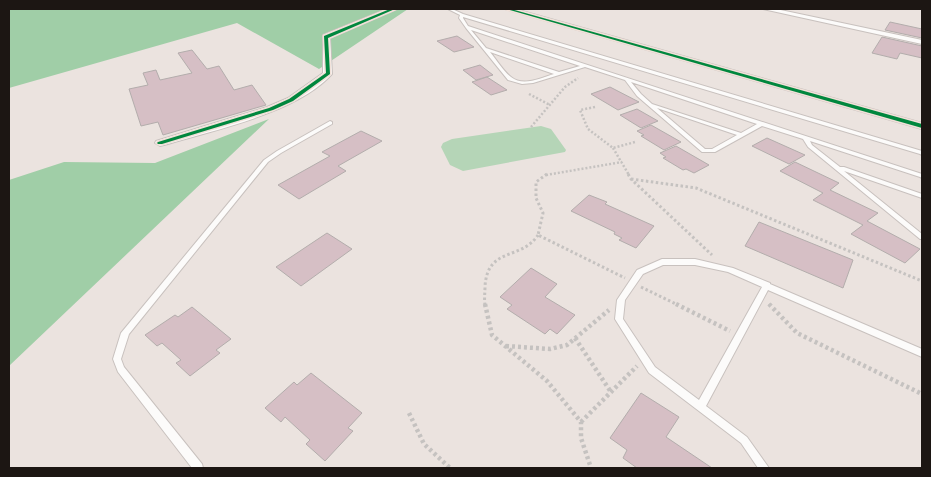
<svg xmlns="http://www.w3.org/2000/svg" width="931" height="477" font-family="Arial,sans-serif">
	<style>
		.green { fill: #b5d5b7 }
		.forest { fill: #a0cea7 }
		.building { fill: #d6bfc5; stroke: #b3adac }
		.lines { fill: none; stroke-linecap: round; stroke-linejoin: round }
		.service-casing { stroke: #c8c1be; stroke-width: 2 }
		.minor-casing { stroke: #c8c1be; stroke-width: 2 }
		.path-far2 { stroke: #c5c2c0; stroke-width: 2.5; stroke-dasharray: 2 2; stroke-linecap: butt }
		.path-far1 { stroke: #c5c2c0; stroke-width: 3; stroke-dasharray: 2.5 2.5; stroke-linecap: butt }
		.path { stroke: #c5c2c0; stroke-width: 4.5; stroke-dasharray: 3 3; stroke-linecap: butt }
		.service { fill: #fcfbfa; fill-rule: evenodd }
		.minor { fill: #fcfbfa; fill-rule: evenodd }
		.cycleway-casing { stroke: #f1e1d9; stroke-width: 3 }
		.cycleway { fill: #00873e; fill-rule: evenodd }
	</style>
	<rect width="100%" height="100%" fill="#ebe3df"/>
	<path class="green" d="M541 126 551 129 566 150 565 152 463 171 450 165 441 147 443 143 452 139Z"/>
	<path class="forest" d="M9 9H408L319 69 237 23 9 88Z
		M269 119 9 366V180L64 162 155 163Z"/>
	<path class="building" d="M890 22 922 29V38L885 30Z
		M457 36 474 47 454 52 437 41Z
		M882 37 922 46V58L900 53 897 59 872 53Z
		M192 50 207 69 219 66 234 90 252 85 266 105 163 135 158 122 141 126 129 89 148 85 143 73 156 70 160 80 192 73 178 53Z
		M480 65 493 75 476 80 463 70Z
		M487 77 507 90 491 95 472 82Z
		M610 87 639 102 618 110 591 94Z
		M637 109 658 121 641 128 620 115Z
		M651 125 681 142 664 150 641 136 644 135 637 131Z
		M361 131 382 141 338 166 346 171 299 199 278 185 330 156 322 152Z
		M767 138 805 155 789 164 752 146Z
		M676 146 709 165 694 173 686 169 683 170 663 158 666 157 660 153Z
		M795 162 839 183 830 190 878 213 867 221 920 249 905 263 851 234 863 225 813 200 823 193 780 171Z
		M589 195 607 202 605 204 654 226 636 248 619 240 622 238 614 234 615 232 571 211Z
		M759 222 853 260 843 288 745 246Z
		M327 233 352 249 301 286 276 267Z
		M531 268 557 284 545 297 575 315 557 334 550 329 545 334 507 309 512 305 500 297Z
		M192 307 231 339 216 350 220 353 190 376 176 363 181 360 162 343 157 346 145 335 175 315 178 317Z
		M311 373 362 413 348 428 353 431 325 461 306 444 310 440 285 417 281 422 265 408 294 382 297 385Z
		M641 393 679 417 666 437 712 468H637L623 458 627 450 610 438Z"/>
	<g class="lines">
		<g class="service-casing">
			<path id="service" d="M448 9H452L463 14 922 151V155L920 154 463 17V18L468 26 922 174V178L920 177 810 141 812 145 840 167H844L922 194V198L844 171 922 234V239H920L808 147 803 139 762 126 715 152H702L637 96 625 80 585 67 533 83 522 84 508 80 466 28 459 18 460 15ZM471 30 580 66 559 72 486 48ZM490 52 554 74C541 78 523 87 511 77 503 71 496 59 490 52ZM631 82 757 124 741 133 652 104 641 94ZM657 108 737 135 712 149H705Z
				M330 121 332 122V124L281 153 268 162 129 334 121 359 124 367 202 464 203 468H192L118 372 113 359 121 333 264 160 277 151Z
				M662 259H695L733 268 770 283V284L922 349V357L768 290 706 406 747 437 769 468H758L741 443 649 373 615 319 617 300 637 270ZM663 265H695L728 272 762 287 699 400 655 367 623 319 625 300 643 274Z"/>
		</g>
		<g class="minor-casing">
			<path id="minor" d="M387 9H397L330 38 332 74C297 113 214 130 164 145L160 146 155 143 156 141 267 107 288 98 323 73V35Z
				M505 9H515L922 123V129Z
				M763 9H776L922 40V44Z"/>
		</g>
		<path class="path-far2" d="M529 94 550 105
			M595 107 580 110 588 129 613 148 635 142
			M531 127 565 87 578 78
			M613 148 629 175
			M546 175 622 162"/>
		<path class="path-far1" d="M547 174 536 182V198L543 213 538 235 625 278
			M628 174 631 179 712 255
			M631 179 696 188 922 281
			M641 287 678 305
			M769 304 770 305
			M485 305C484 299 485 293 485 286 488 246 521 261 538 235"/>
		<path class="path" d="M485 304 492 335 547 381 581 422V438L591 468
			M676 304 730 331
			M769 304 797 333 922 394
			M575 338 611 392
			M506 346 550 349 567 345 609 310
			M409 413 424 444 450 468
			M581 422 637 366"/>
		<use href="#service" class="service"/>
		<use href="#minor" class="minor"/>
		<g class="cycleway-casing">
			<path id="cycleway" d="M390 9H395L328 38 330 74 293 101 273 110 162 144H158L157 143 158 142 269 108 289 99 326 73 324 36Z
				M506 9H511L922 124V128Z"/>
		</g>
		<use href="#cycleway" class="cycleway"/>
	</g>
	<rect width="931" height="477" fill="none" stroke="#1c1613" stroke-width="20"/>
</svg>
